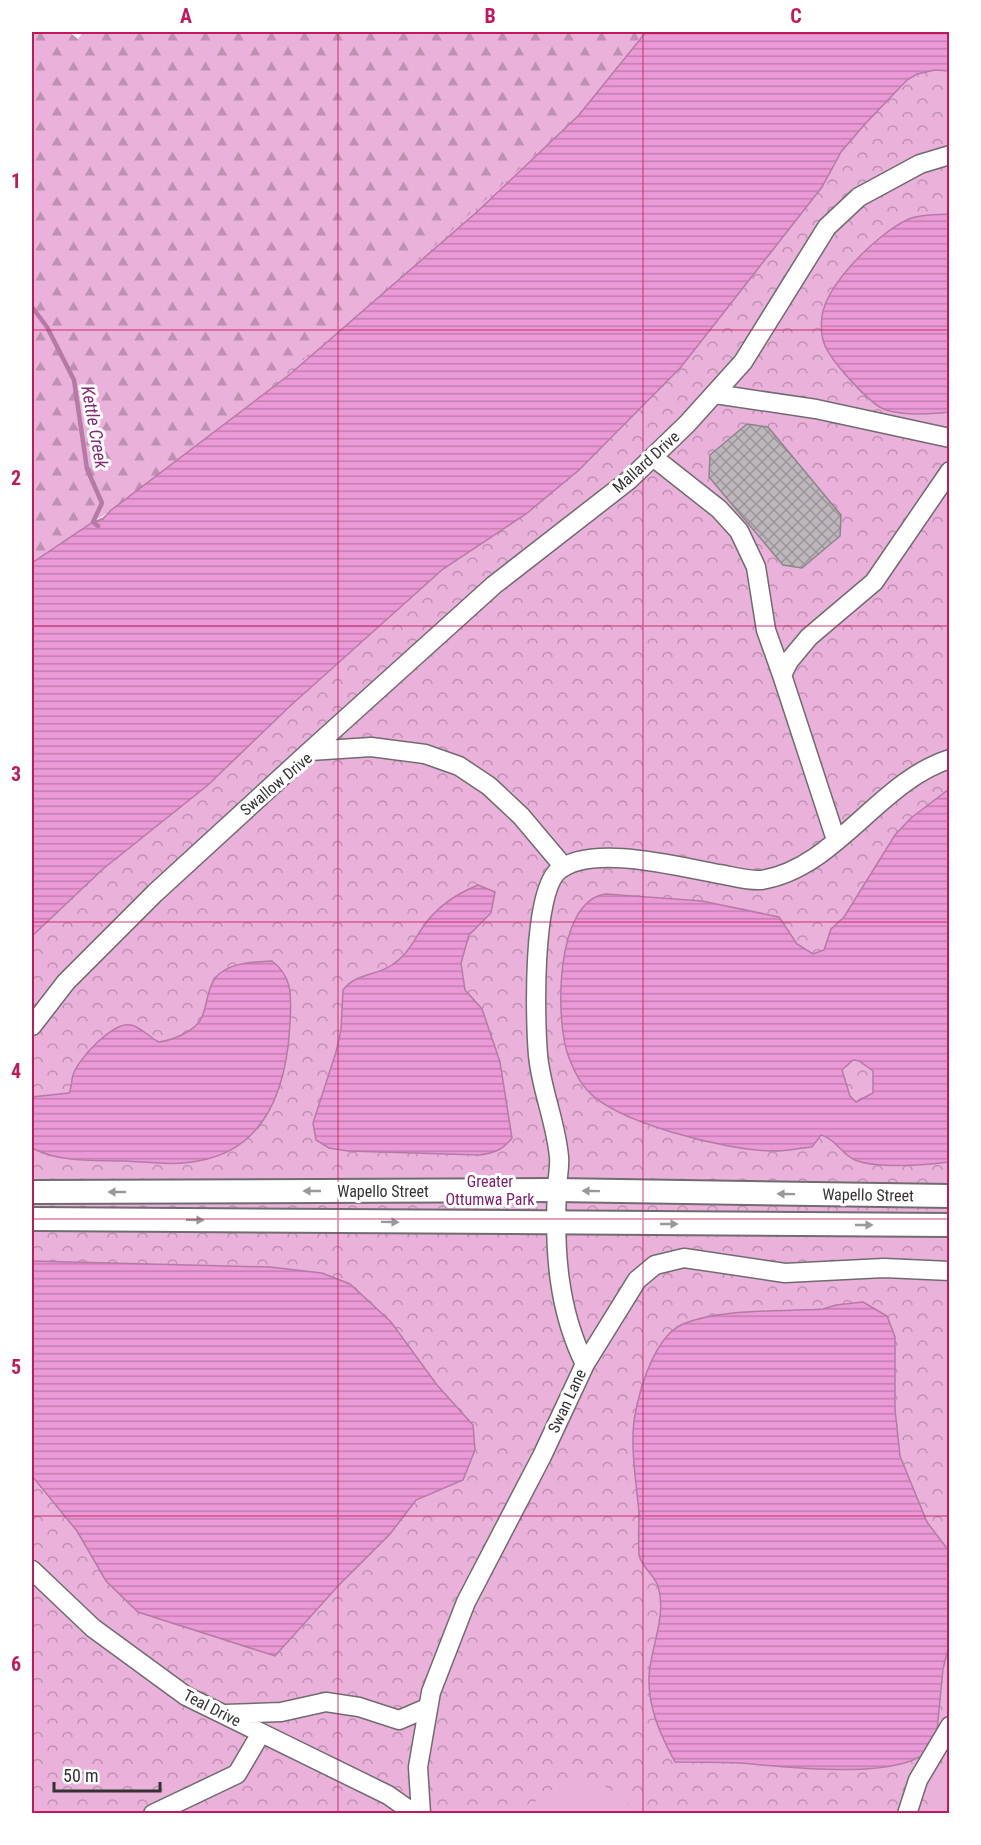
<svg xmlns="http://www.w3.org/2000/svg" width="981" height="1845" font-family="'Roboto Condensed',sans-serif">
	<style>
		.forest { fill: url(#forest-firs) }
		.park { fill: url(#park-crowns) }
		.pitch { fill: #eab1da }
		.water { fill: url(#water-rules); stroke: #b57ba6; stroke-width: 1.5; fill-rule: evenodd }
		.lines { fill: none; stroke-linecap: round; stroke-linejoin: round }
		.stream { stroke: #b57ba6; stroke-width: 4.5 }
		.building { fill: url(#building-cross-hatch); stroke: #8c868a; stroke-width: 1.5 }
		.minor-casing { stroke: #706b6f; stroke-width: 21 }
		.major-casing { stroke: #706b6f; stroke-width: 26 }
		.minor { stroke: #fff; stroke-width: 18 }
		.major { stroke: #fff; stroke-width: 22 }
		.oneway { fill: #9a989a }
		.grid { fill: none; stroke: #c2185b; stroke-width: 1.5; stroke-opacity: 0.55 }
		.labels { text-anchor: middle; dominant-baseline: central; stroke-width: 6; stroke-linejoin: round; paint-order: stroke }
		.street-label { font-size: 16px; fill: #353234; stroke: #fff }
		.park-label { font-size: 16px; fill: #80216e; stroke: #fff }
		.water-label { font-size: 18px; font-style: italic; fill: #862774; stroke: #fff }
		.neatline { fill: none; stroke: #c2185b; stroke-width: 2 }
		.grid-label { font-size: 20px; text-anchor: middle; font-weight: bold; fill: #c2185b }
	</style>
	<defs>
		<pattern id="forest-firs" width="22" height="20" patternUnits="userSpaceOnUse" patternTransform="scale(1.5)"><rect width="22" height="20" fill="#eab1da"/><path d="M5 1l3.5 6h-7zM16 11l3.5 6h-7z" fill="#be91b2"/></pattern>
		<pattern id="park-crowns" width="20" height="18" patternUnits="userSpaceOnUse" patternTransform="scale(1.5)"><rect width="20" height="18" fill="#eab1da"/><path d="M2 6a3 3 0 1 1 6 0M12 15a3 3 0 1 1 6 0" fill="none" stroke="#be91b2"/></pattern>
		<pattern id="water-rules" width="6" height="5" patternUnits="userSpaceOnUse" patternTransform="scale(1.5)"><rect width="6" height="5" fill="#ec9ad7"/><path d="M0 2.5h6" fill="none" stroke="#c07eaf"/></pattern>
		<pattern id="building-cross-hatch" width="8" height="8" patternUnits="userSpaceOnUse" patternTransform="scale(1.5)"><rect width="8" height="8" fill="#bdb7bb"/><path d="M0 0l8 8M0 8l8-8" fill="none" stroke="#9a9599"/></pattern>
	</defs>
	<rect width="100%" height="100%" fill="#f9f2f7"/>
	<path class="forest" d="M32 32H69L78 39 83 32 645 33 579 115 478 211 289 375 126 500 32 563Z"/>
	<path class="park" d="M644 32H949V1813H32V567L126 500 365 309 579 115Z"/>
	<path class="pitch" d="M949 1763V1813H932L927 1776Z
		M582 1782 599 1784 630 1799 622 1813H522L548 1791Z"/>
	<path class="water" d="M646 32H949V71L935 70 917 74 907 80 865 124 841 152 822 187 681 367 579 470 526 514 443 569 289 707 208 785 103 869 32 936V563L93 522 103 519 110 511 289 375 478 211 579 115Z
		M949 214V412C929 414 906 416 886 410 870 405 829 359 824 343 821 335 821 325 822 316 827 283 879 232 909 219 921 214 936 215 949 214Z
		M949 789V1162C925 1165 878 1169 855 1160 842 1155 836 1139 821 1135L812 1147C798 1148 784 1152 771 1151 726 1150 616 1123 587 1090 580 1083 573 1068 569 1058 555 1023 554 900 606 894L702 901 779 917 797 944 813 954 824 950 831 929 844 917 895 835 911 818ZM853 1060 859 1061 873 1071V1093L856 1102 850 1096 842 1070Z
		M478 885 495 892 491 913 469 935 461 963 465 990 482 1009 500 1062 512 1138C502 1150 495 1153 479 1155L348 1151 329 1148 316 1140 313 1123 336 1052 341 1030 343 990C356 973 376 976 392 965 406 956 412 944 421 930 434 909 456 894 478 885Z
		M272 961C294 978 291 998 290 1023 287 1085 268 1149 198 1161 174 1166 149 1162 125 1161 93 1160 61 1163 32 1148V1097L69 1093C72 1087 71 1081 73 1075 78 1059 113 1021 131 1025 141 1027 150 1038 159 1042 173 1040 196 1031 202 1017 208 1003 207 985 219 974 233 962 255 962 272 961Z
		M32 1261 270 1267 322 1273 350 1284 391 1322 437 1385 473 1425 475 1450 463 1480 416 1500 390 1534 338 1586 275 1656 138 1612 106 1581 77 1531 32 1476Z
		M863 1302 887 1316 895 1337V1409L900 1456 927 1522 949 1551V1645L943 1669 936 1741C916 1785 781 1766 740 1763 719 1762 697 1762 675 1762 660 1734 648 1708 649 1676 651 1646 667 1616 658 1586 654 1575 641 1566 639 1555 638 1541 639 1527 639 1513 637 1488 632 1462 633 1436 633 1405 652 1337 683 1324 720 1308 782 1312 823 1309L836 1305Z"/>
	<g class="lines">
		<path class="stream" d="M32 307 47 327 74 380 87 469 102 503 93 522 98 526"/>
	</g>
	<path class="building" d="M747 424 768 427 841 515 840 536 802 568 783 565 709 477 710 455Z"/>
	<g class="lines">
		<g class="minor-casing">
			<path id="minor" d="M715 394 816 409 950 438
				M653 457 719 509 739 531 756 567 766 630 782 675
				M310 751 494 585 629 480 687 424 743 362 827 227 859 197 920 164 950 155
				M836 840 782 675 789 661 809 637 874 582 950 471
				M32 1026 66 982 155 893 310 751 371 747 425 754 459 766 489 786 521 816 564 867
				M585 1364 637 1280 655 1265 684 1258 785 1273 884 1268 950 1271
				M32 1570 93 1628 186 1696 388 1795 415 1814
				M225 1714 281 1712 326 1702 359 1707 399 1720 427 1708
				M153 1814 237 1774 261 1733
				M421 1814 418 1767 431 1692 466 1602 542 1456 585 1364C558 1310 554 1250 557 1190 557 1179 560 1168 559 1157 556 1122 541 1089 538 1055 535 1020 532 894 558 871 590 843 680 867 719 874 732 876 748 881 761 880 835 869 879 781 950 759
				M907 1814 918 1780 950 1726"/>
		</g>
		<g class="major-casing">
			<path id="major" d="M32 1192 556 1190 950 1196
				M32 1219 950 1225"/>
		</g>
		<use href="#minor" class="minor"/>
		<use href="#major" class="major"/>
	</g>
	<defs><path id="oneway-solid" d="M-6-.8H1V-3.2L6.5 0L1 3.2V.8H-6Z" transform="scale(1.5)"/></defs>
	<g class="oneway">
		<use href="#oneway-solid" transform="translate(312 1191) rotate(180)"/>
		<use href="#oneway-solid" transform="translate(591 1191) rotate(-179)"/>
		<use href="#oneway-solid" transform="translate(117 1192) rotate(180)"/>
		<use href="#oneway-solid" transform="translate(786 1194) rotate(-179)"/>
		<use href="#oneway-solid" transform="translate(195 1220) rotate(1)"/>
		<use href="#oneway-solid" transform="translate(390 1222) rotate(1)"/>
		<use href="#oneway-solid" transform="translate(669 1224)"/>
		<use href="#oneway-solid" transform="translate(864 1225)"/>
	</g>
	<path class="grid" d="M338 32V1814M643 32V1814M32 330H950M32 626H950M32 922H950M32 1219H950M32 1516H950"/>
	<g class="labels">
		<g class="street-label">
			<text transform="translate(646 462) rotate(-42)">Mallard Drive</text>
			<text transform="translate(276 784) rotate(-40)">Swallow Drive</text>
			<text x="383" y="1191">Wapello Street</text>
			<text transform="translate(868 1195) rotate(1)">Wapello Street</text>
			<text transform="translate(567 1401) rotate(-65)">Swan Lane</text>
			<text transform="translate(212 1708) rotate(27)">Teal Drive</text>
		</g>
		<g class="park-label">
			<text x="490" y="1181">Greater<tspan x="490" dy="18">Ottumwa Park</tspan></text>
		</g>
		<g class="water-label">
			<text transform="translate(95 427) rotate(80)">Kettle Creek</text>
		</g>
	</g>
	<rect width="981" height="1845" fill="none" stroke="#ffffff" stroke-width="66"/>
	<path d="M54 1782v9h106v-9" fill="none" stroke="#353234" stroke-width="3"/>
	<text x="63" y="1782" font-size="18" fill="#353234" stroke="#ffffff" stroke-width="4.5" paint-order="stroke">50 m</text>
	<rect x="33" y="33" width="915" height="1779" class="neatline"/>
	<g class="grid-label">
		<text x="186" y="23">A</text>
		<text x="490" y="23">B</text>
		<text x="796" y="23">C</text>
		<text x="16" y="188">1</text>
		<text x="16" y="485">2</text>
		<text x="16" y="781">3</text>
		<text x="16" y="1078">4</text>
		<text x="16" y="1374">5</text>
		<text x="16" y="1671">6</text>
	</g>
</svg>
